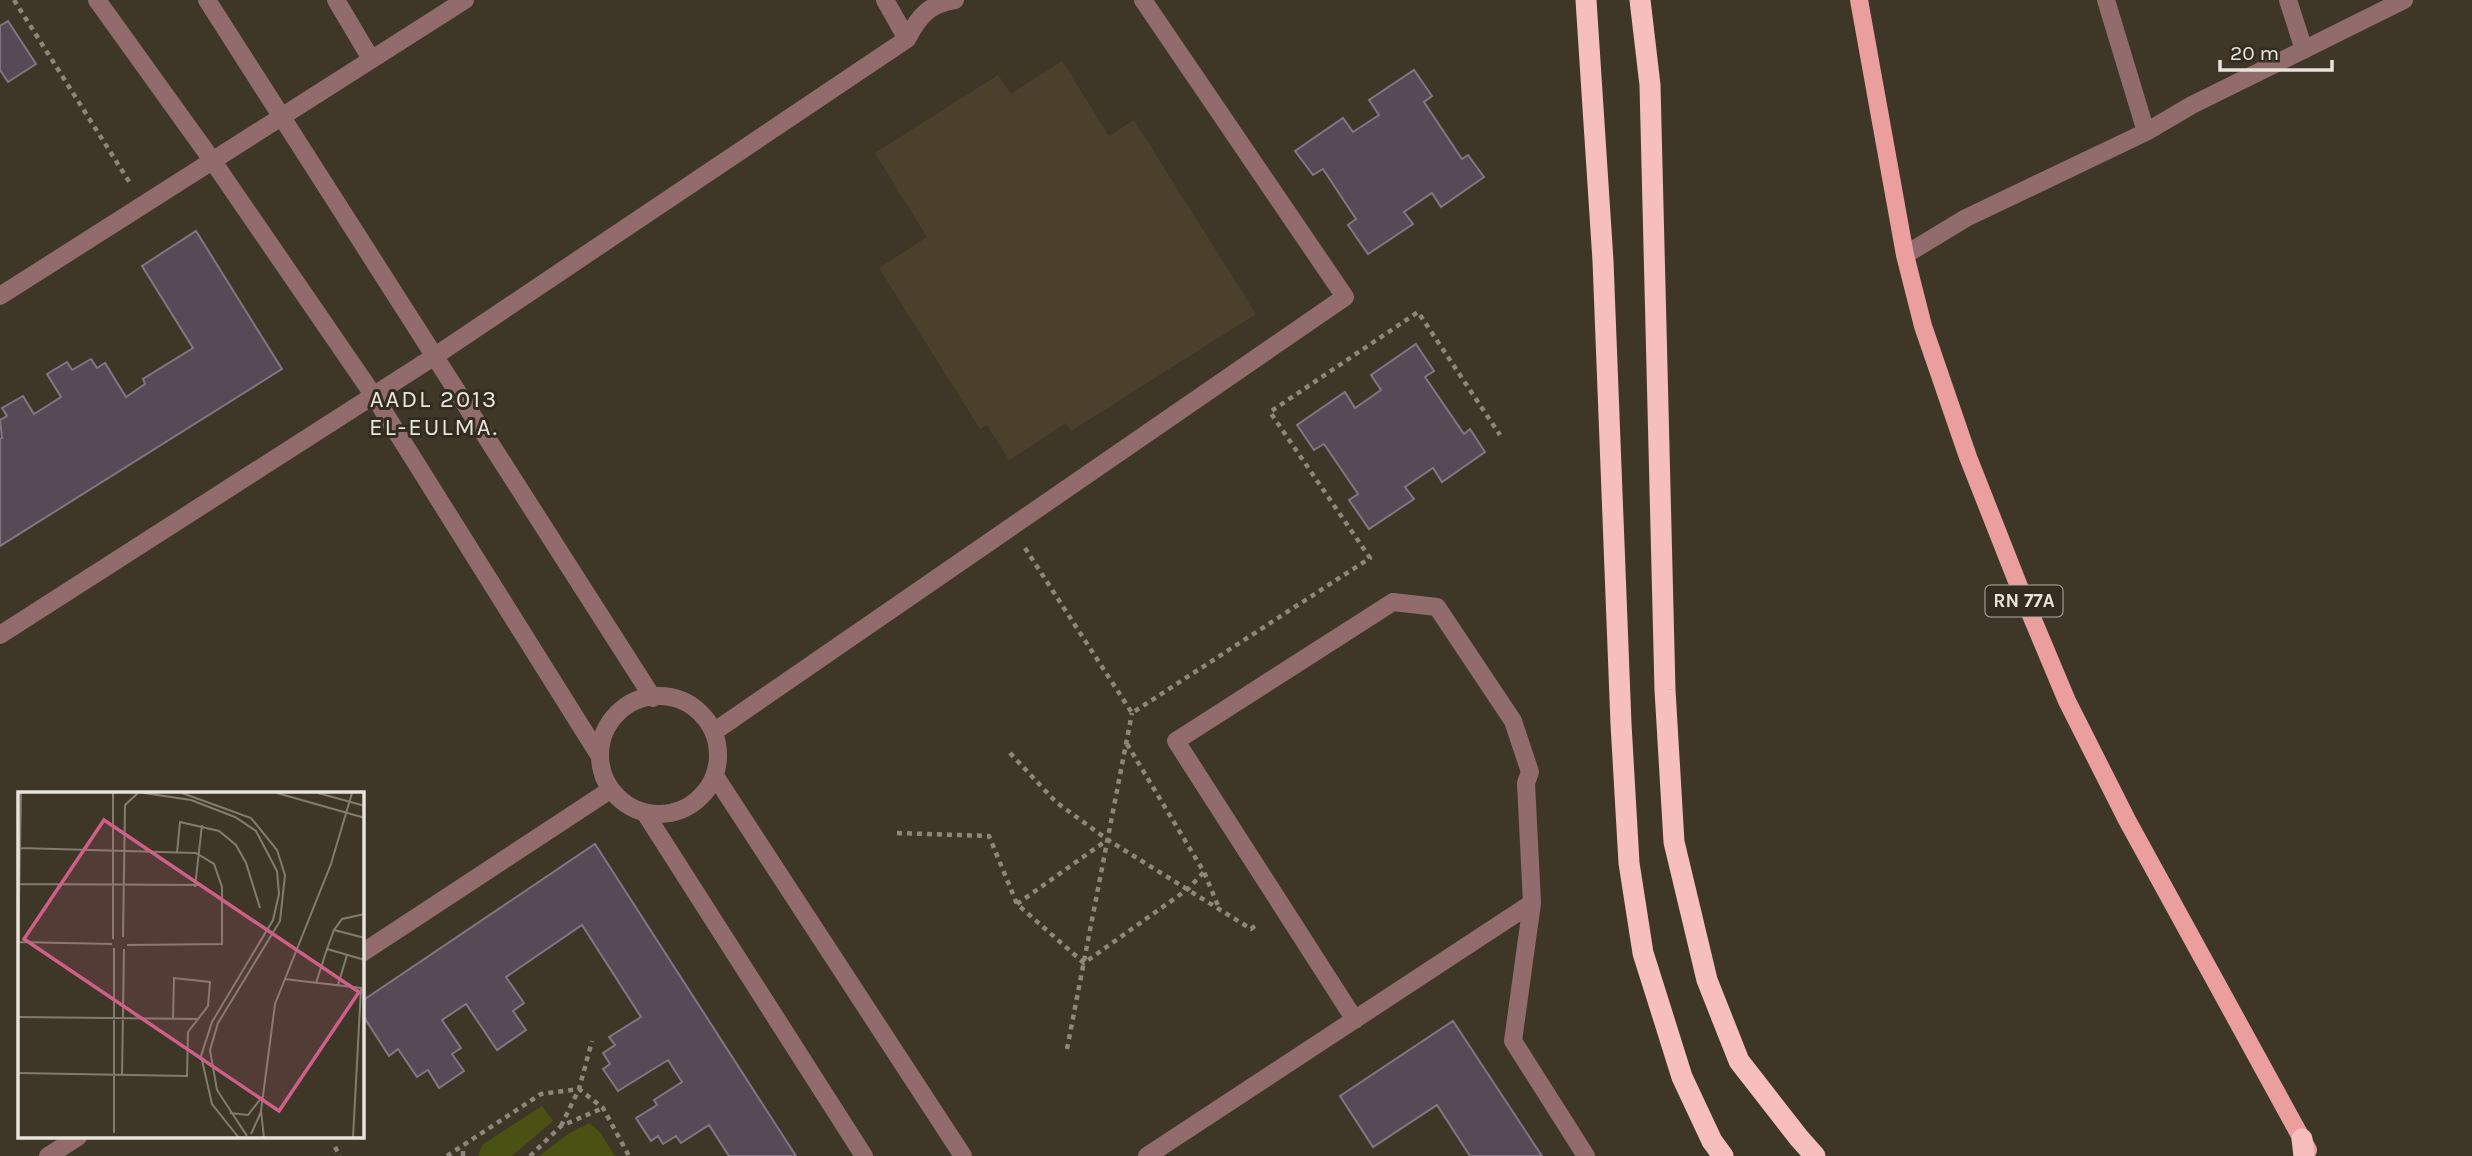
<svg xmlns="http://www.w3.org/2000/svg" width="2472" height="1156" font-family="Karla,sans-serif">
	<style>
		.built { fill: #4a402c }
		.green { fill: #4b5112 }
		.building { fill: #574a56; stroke: #837582; stroke-width: 2 }
		.lines { fill: none; stroke-linecap: round; stroke-linejoin: round }
		.path { stroke: #8d877b; stroke-width: 4.5; stroke-dasharray: 5 5; stroke-linecap: butt }
		.minor { stroke: #926c6c; stroke-width: 18 }
		.major { stroke: #eb9e9e; stroke-width: 18 }
		.highway { stroke: #f6bebd; stroke-width: 21 }
		.labels { text-anchor: middle; dominant-baseline: central; stroke-width: 6; stroke-linejoin: round; paint-order: stroke }
		.shield { fill: #332d1f; stroke: #b2ada3; stroke-width: 2 }
		.shield-label { font-size: 19px; font-weight: bold; fill: #e8e4db }
		.quarter-label { font-size: 24px; letter-spacing: 2px; fill: #e8e4db; stroke: #332d1f }
		.inset-road { fill: none; stroke: #827c70; stroke-width: 2 }
		.view { fill: #cf5f88; fill-opacity: 0.15; stroke: #cf5f88; stroke-width: 3.5 }
		.inset-edge { fill: none; stroke: #e8e4db; stroke-width: 3.5 }
	</style>
	<rect width="100%" height="100%" fill="#3e3728"/>
	<path class="built" d="M1062 61 1109 136 1134 120 1256 314 1071 431 1066 423 1009 460 987 425 980 429 879 268 927 237 875 153 998 75 1011 94Z"/>
	<path class="green" d="M542 1106 553 1121 512 1156H478L482 1145Z
		M589 1123 600 1132 615 1156H539L568 1134Z"/>
	<path class="building" d="M8 21 36 64 8 82 0 70V26Z
		M1414 70 1432 96 1424 102 1462 159 1468 155 1484 177 1441 207 1432 193 1404 212 1413 224 1368 254 1348 225 1356 219 1323 169 1313 175 1295 151 1343 118 1353 132 1379 115 1369 100Z
		M196 231 282 369 0 546V439L2 438 0 420 7 416 2 408 23 396 34 414 61 397 47 374 67 362 72 370 91 359 97 368 105 363 126 397 145 384 143 379 193 348 142 266Z
		M1416 344 1434 371 1425 377 1464 434 1470 429 1485 452 1442 482 1433 468 1405 487 1414 499 1369 529 1349 500 1358 494 1324 444 1314 450 1297 425 1345 392 1355 408 1381 390 1371 375Z
		M595 844 796 1156H729L709 1125 681 1143 676 1136 663 1144 658 1136 651 1141 636 1118 657 1105 654 1100 682 1082 668 1060 618 1091 603 1069 610 1064 603 1053 615 1045 609 1037 641 1017 582 925 506 977 524 1003 513 1011 526 1030 497 1050 466 1004 442 1020 461 1048 452 1054 464 1071 439 1088 428 1070 417 1077 398 1049 389 1056 362 1014V1001Z
		M1453 1021 1542 1156H1470L1437 1105 1373 1147 1340 1096Z"/>
	<g class="lines">
		<path class="path" d="M14 0 130 183
			M1025 548 1132 713 1370 558 1270 412 1418 312 1500 435
			M1127 744 1204 872 1219 908
			M1010 753 1056 802 1108 840 1251 929 1259 923
			M897 833 989 836 1017 904 1084 963 1188 889 1204 872
			M1017 904 1107 840
			M1067 1049 1132 713
			M561 1126 579 1089 592 1041
			M335 1147 340 1156
			M447 1156 541 1094 579 1089 603 1108 629 1156
			M463 1156V1146
			M530 1156 561 1126 603 1108"/>
		<path class="minor" d="M97 0 212 160 374 396 599 755
			M207 0 653 698
			M336 0 371 59
			M885 0 907 39
			M2106 0 2146 132
			M2288 0 2304 50
			M1905 255 1966 218 2146 132 2192 105 2404 0
			M0 296 465 0
			M0 635 435 356 907 39C919 16 929 4 955 0
			M600 755a59 59 0 1 1 118 0a59 59 0 1 1-118 0Z
			M715 731 1345 297 1143 0
			M715 776 963 1156
			M645 813 864 1156
			M362 953 610 790
			M1355 1020 1176 741 1393 602 1437 607 1513 721 1530 772 1526 783 1532 903 1513 1041 1586 1156
			M48 1156 78 1137
			M1147 1156 1532 903"/>
		<path class="major" d="M1859 0 1905 255 1923 326 1968 457 2020 589 2067 701 2127 820 2308 1150"/>
		<path class="highway" d="M1586 0 1603 261 1621 724 1629 863 1643 953 1661 1010 1682 1077 1712 1141 1723 1156
			M1640 0 1650 85 1665 690 1674 842 1707 980 1739 1061 1799 1138 1815 1156
			M2302 1139 2304 1156"/>
	</g>
	<g class="labels">
		<rect class="shield" x="1985.5" y="585.5" width="77" height="31" rx="5"/>
		<g class="shield-label">
			<text x="2024" y="601">RN 77A</text>
		</g>
		<g class="quarter-label">
			<text x="434" y="399">AADL 2013<tspan x="434" dy="28">EL-EULMA.</tspan></text>
		</g>
	</g>
	<g transform="translate(18 792)">
		<rect width="346" height="346" fill="#3e3728"/>
		<path class="inset-road" d="M126 1 173 8 217 25 238 39 259 79 261 102 255 128 194 230 183 264 194 312 221 346M164 1 233 26 259 58 267 83 262 129 200 231 192 258 199 298 229 344M259 1 347 26M300 1 347 14M2 56 178 61 196 72 204 95V152L109 153M159 61 162 30 201 39 218 53 228 71 242 116M1 92 183 93 204 107M177 95 184 33M316 138 324 127 347 122M105 145 107 13 120 1M95 147V1M0 150 94 152M96 156V341M309 157 316 138 347 146M0 164 3 1M266 187 343 196 335 346M298 191 309 157 347 168M320 193 329 163M0 225 181 227M0 281 169 284 170 240 190 214 192 190 156 186 155 227M104 284 106 157M212 321 230 323 244 305M233 342 243 320M246 346 243 319 257 212 313 72 334 1"/>
		<path class="view" d="M86 28 341 200 261 319 6 147Z"/>
		<rect width="346" height="346" class="inset-edge"/>
	</g>
	<path d="M2220 60v10h112v-10" fill="none" stroke="#e8e4db" stroke-width="3.5"/>
	<text x="2230" y="60" font-size="21" fill="#e8e4db" stroke="#332d1f" stroke-width="5" paint-order="stroke">20 m</text>
</svg>
